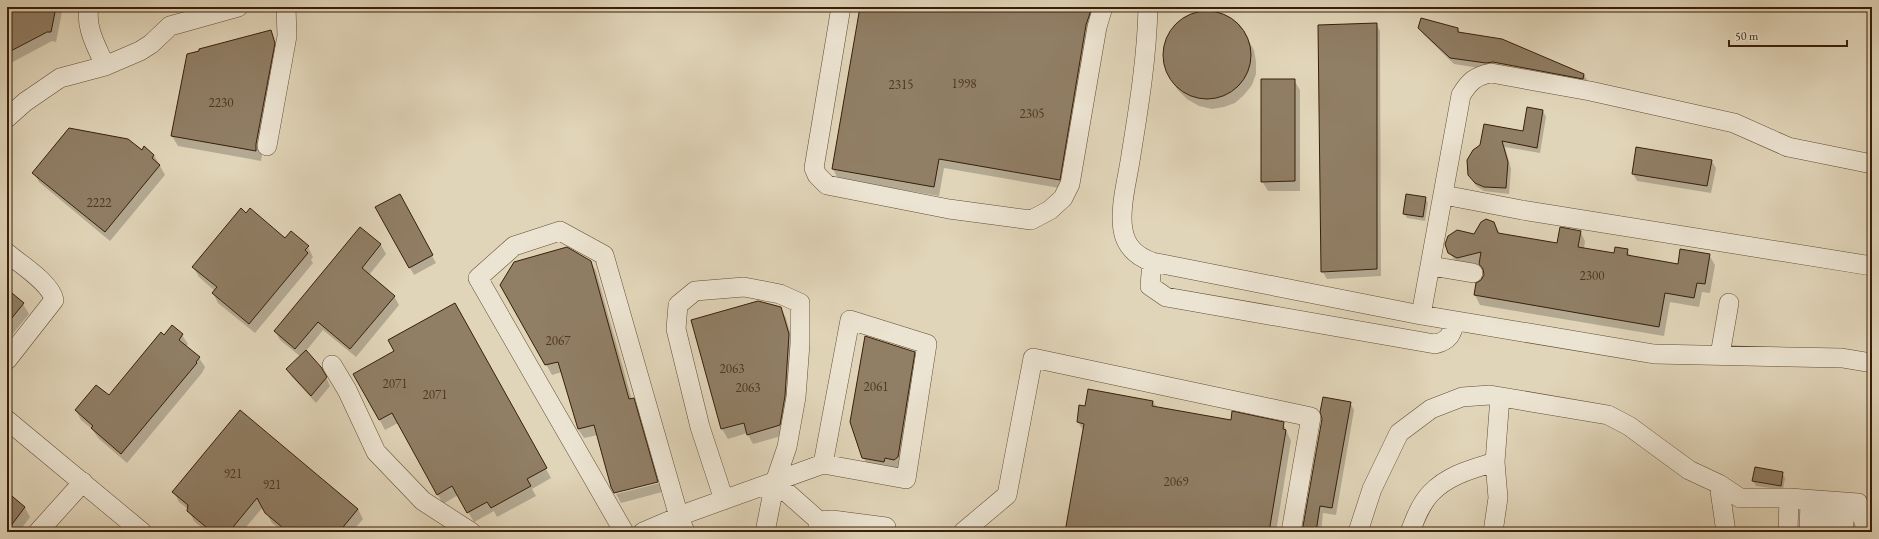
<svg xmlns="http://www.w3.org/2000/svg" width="1879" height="539" font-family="'EB Garamond',serif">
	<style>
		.shadow { fill: #0003 }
		.building { fill: #907e65; stroke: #381f09 }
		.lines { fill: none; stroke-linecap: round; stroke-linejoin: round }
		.minor-casing { stroke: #624c35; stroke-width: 20 }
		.minor { stroke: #ece4d2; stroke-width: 19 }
		.labels { text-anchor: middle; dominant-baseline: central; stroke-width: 3.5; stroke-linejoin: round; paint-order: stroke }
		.number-label { font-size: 13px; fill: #4e3720 }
	</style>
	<rect width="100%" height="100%" fill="#e1d5b9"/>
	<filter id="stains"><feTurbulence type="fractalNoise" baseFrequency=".005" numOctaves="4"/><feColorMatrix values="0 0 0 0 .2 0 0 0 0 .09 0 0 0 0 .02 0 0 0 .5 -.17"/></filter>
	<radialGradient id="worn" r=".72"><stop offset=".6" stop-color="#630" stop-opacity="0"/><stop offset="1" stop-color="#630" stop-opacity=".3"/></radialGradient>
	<path class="shadow" d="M7 7H63L56 42 52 41 7 65Z
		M861 7H1095L1065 189 944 168 939 196 838 179 833 169Z
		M1210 11 1223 14 1233 20 1242 29 1254 50 1256 62V74L1252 85 1244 95 1235 103 1224 107 1212 109 1199 106 1187 99 1177 89 1166 66 1164 53 1167 39 1174 28 1184 18 1196 13Z
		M1376 24 1380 31 1381 276 1327 279 1322 271Z
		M1420 28 1458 29 1460 34 1584 74 1587 80 1586 84 1454 64 1423 34Z
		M270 31 280 53 261 161 178 146 172 136 188 55Z
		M1294 80 1300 90V191H1268L1262 181Z
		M1543 111 1546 117 1540 153 1505 147 1511 169 1509 194 1484 191 1476 186 1472 179 1473 151 1523 133Z
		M142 151 154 155 165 175 110 241 39 182 34 173Z
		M1711 160 1716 168 1711 193 1637 181 1633 174Z
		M1425 198 1428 203 1425 221 1407 218 1404 213Z
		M403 203 436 263 414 275 377 208Z
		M1489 220 1495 224 1500 234 1558 244 1580 231 1585 241 1584 249 1615 254 1627 250 1631 257 1679 265 1709 255 1715 265 1710 293 1702 292 1699 307 1670 302 1664 336 1480 305 1475 295 1477 284 1482 281 1485 275 1480 263 1468 267 1458 266 1447 248 1475 236 1482 222Z
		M360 228 381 245 386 254 369 275 394 296 399 305 356 357 323 330 306 351 325 375 330 386 316 403 292 377 287 370 301 357 280 340 275 331Z
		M308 247 313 257 311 260 313 263 255 333 218 303 213 293 215 291 199 277 193 267Z
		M590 261 596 271 632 400 639 409 659 481 615 492 598 435 584 438 578 429 562 372 552 375 502 285Z
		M7 291 23 304 29 314 7 341Z
		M455 304 551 478 532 489 536 496 497 517 494 511 474 522 458 495 443 504 398 423 385 430 355 374 395 351Z
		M781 308 786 318 794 345 785 435 753 444 747 433 728 439 722 429 692 321Z
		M182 335 188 344 186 347 199 358 205 367 202 373 127 463 98 438 92 429 81 420 76 410 109 396 164 336Z
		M914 353 920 362 900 470 869 467 863 457Z
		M1153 401 1157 408 1231 421 1283 423 1291 441 1276 532H1066L1084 432 1078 422 1086 407Z
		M1350 403 1354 410 1336 515 1323 513 1321 532H1303Z
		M240 412 358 509 363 519 352 532H283L272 523 263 507 242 532H207L194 521 188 509 179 502 174 492Z
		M1782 473 1785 478 1783 490 1756 486 1753 481Z
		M660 483 662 492 621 503 616 494Z
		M7 493 25 508 30 517 19 532H7Z"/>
	<path class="building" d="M7 7H56L51 32H47L7 53Z
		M860 7H1092L1086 25 1060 180 939 159 934 187 832 169Z
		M1163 55a44 44 0 1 1 88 0a44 44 0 1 1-88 0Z
		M1421 18 1458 28V32L1502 39 1584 74 1583 79 1493 62 1486 63 1450 58 1418 28Z
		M1377 23V269L1321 272 1318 25Z
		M271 30 275 43 256 144V151L171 136 187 54 199 51V49Z
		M1261 79H1295V181L1261 182Z
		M1527 107 1543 110 1537 148 1502 141 1508 162 1506 188 1484 187 1475 183 1468 175 1467 160 1473 150 1480 145 1484 124 1523 131Z
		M69 128 128 139 142 150 144 146 154 155 152 158 160 165 105 232 32 173Z
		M1636 147 1712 160 1707 186 1632 174Z
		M400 194 433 255 409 268 375 207Z
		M1406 194 1426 197 1423 217 1403 214Z
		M241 208 246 213 250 208 285 238 291 231 309 246 305 250 308 253 249 324 212 293 217 287 192 267Z
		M1486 219 1494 222 1498 233 1557 243 1560 227 1581 231 1578 247 1614 253 1615 247 1628 249 1627 255 1678 264 1680 249 1710 254 1705 284 1697 283 1694 298 1665 293 1659 327 1474 295 1476 283 1481 280 1484 275 1483 269 1479 264 1481 252 1457 258 1448 253 1445 244 1448 236 1457 230 1474 234 1481 222Z
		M360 227 381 244 362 268 395 296 350 349 318 322 295 349 274 331Z
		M567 247 591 261 629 399 634 398 658 482 614 493 611 487 594 425 578 429 558 362 545 365 500 285 514 262Z
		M7 289 24 303 7 324Z
		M758 301 781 307 789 334 785 396 780 425 747 435 744 423 721 429 691 320Z
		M455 303 547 468 527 479 531 486 491 508 487 502 467 513 452 486 437 495 392 413 379 420 353 374 394 351 388 340Z
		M172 325 183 334 179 340 200 357 196 362 197 363 121 454 91 428 93 426 75 410 96 385 109 395 161 332 164 335Z
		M865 336 915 352 898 457 894 460 885 458 884 462 862 458 850 422Z
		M306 350 321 367 327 377 311 396 286 369Z
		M1088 389 1153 401 1152 406 1231 420 1232 411 1284 422 1283 429 1286 430 1269 532H1065L1084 424 1077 422 1079 405 1085 406Z
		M1323 397 1351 402 1332 508 1320 506 1316 532H1302L1322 419 1320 412Z
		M240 410 358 509 339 532H288L265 513 257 498 229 532H212L187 511 188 505 172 492Z
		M1755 467 1783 472 1781 486 1752 481Z
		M7 492 25 507 7 531Z"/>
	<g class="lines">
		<g class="minor-casing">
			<path id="minor" d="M89 7C85 28 97 47 105 66
				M841 7 814 168 817 175 827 185 949 209 1031 220 1050 210 1063 198 1070 184 1097 27 1103 7
				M1148 7C1147 56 1139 106 1131 155 1128 177 1119 208 1123 230 1126 247 1136 256 1152 262L1421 315 1654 354 1842 358 1872 363
				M7 118 25 102 60 78 105 66 140 51 151 44 170 26 238 7
				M267 146 287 36 286 7
				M1444 195 1522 210 1872 266
				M7 253C20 264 51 283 54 300L7 360
				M1152 262 1150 286 1166 297 1435 344C1449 341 1452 334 1455 321
				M1431 266 1473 273
				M1421 315 1461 95C1469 82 1475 76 1491 73L1590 91 1734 123 1788 147 1872 164
				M1720 355 1729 303
				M332 365 347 390 376 452 423 501 471 532
				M7 420 142 532
				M775 482 819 521 817 532
				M1719 484 1740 498H1789L1858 503 1867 532
				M724 500 700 427 676 329 678 305 695 291 744 287 780 294 800 303V344L796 397 787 447 775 482 765 532
				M819 521 832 520 886 527
				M38 532 83 482
				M624 532 478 278 514 246 560 231 604 255 679 517 685 532
				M643 532 690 512 823 464 906 479 927 344 850 320 823 464
				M963 532 1007 495 1033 358 1311 417 1291 532
				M1358 532 1372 489 1399 433 1431 409 1462 397 1490 395 1608 415 1629 426 1689 470 1719 484 1726 532
				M1410 532C1415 519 1421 503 1431 493 1448 475 1472 469 1495 462L1500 397
				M1493 532 1498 498 1495 462
				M1788 532 1789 498
				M1809 532 1810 500
				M1828 532V501
				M1844 532V502"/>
		</g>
		<use href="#minor" class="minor"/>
	</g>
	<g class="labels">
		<g class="number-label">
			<text x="964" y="83">1998</text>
			<text x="901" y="84">2315</text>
			<text x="221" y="102">2230</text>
			<text x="1032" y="113">2305</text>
			<text x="99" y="202">2222</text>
			<text x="1592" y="275">2300</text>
			<text x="558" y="340">2067</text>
			<text x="732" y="368">2063</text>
			<text x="395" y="383">2071</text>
			<text x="876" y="386">2061</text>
			<text x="748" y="387">2063</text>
			<text x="435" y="394">2071</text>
			<text x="233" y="473">921</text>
			<text x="1176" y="481">2069</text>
			<text x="272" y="484">921</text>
		</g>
	</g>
	<rect width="1879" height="539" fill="none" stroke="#e1d5b9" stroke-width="24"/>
	<rect x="8" y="8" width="1863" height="523" fill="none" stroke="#381f09" stroke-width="2"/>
	<rect x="12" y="12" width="1855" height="515" fill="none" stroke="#381f09"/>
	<path d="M1729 40v6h118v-6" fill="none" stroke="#381f09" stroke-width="2"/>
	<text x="1735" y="40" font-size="12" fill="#381f09" stroke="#ece4d2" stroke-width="3" paint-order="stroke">50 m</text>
	<rect width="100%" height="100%" filter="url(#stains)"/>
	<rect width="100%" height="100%" fill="url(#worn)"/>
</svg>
